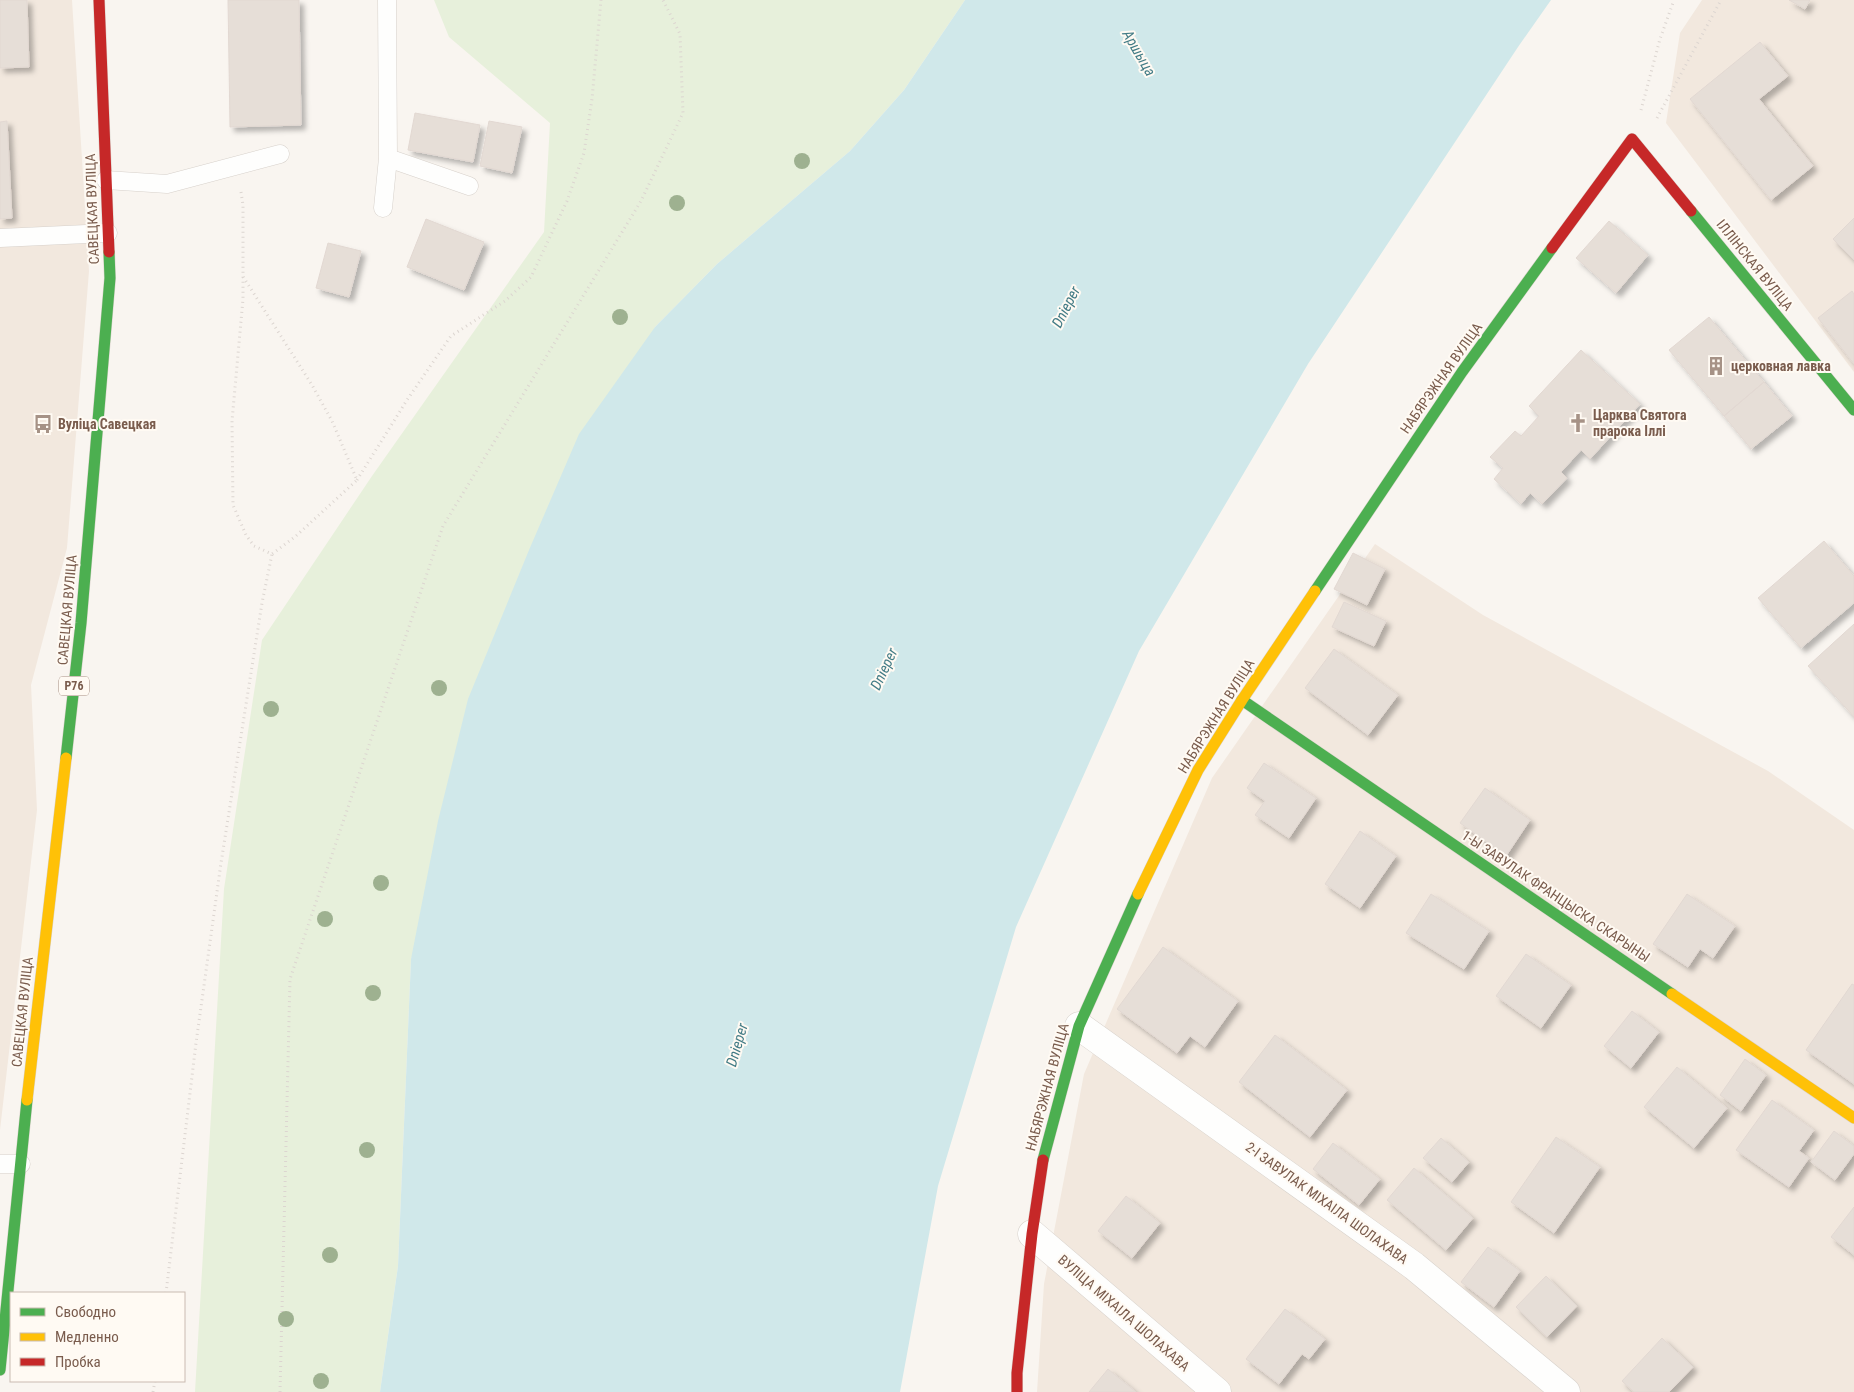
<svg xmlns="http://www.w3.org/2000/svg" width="1854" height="1392" font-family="'Roboto Condensed',sans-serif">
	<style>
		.residential { fill: #f2e8de }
		.green { fill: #e7f0db }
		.water { fill: #d0e8ea }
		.building { fill: #e6ded7; stroke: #e2d8d2; filter: url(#shadow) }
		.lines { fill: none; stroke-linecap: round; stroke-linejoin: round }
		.lane-casing { stroke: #d7d1cb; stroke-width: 19 }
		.street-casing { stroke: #d7d1cb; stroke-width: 29 }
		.fast-casing { stroke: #d9d2cb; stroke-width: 12 }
		.slow-casing { stroke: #d9d2cb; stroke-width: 12 }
		.jam-casing { stroke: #d9d2cb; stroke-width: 12 }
		.path { stroke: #dcd5d0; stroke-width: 3; stroke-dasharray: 1 4; stroke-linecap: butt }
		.lane { stroke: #fefefd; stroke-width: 18 }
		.street { stroke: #fefefd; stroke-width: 28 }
		.fast { stroke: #4caf50; stroke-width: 11 }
		.slow { stroke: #ffc107; stroke-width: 11 }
		.jam { stroke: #c62828; stroke-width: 11 }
		.tree { fill: #9eb190 }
		.labels { text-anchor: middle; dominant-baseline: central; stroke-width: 4; stroke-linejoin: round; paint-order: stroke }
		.shield { fill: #fffaf3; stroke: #a28b7f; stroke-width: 1 }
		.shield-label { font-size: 12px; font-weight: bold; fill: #7a5c4d }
		.street-label { font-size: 14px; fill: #7a5c4d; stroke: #fffaf3 }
		.poi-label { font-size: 14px; font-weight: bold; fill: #7a5c4d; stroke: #fffaf3; text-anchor: start }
		.water-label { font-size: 15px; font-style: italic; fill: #437c86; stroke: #fffaf3 }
	</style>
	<defs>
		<filter id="shadow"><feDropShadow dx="4.5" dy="4.5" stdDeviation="2.5" flood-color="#0004"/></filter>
	</defs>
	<rect width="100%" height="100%" fill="#f9f5f0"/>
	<path class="residential" d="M0 0H72L89 271 67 548 31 685 37 810 0 1130Z
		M1702 0H1854V372L1666 123 1680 33Z
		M1375 544 1483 615 1768 771 1854 830V1392H1037L1044 1284 1084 1074 1212 778Z"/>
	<path class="green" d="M434 0H965L904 90 850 151 717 264 655 327 411 959 398 1266 380 1392H195L224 889 262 640 372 476 544 232 550 123 449 37Z"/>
	<path class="water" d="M965 0H1551L1518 47 1308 364 1139 651 1016 927 938 1186 900 1392H380L398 1266 411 959 438 821 468 699 529 550 579 434 655 327 717 264 850 151 904 90Z"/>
	<path class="building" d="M0 0H27L29 67 0 68Z
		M228 0H299L301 125 230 127Z
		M1789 0H1810L1805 9Z
		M1760 42 1788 76 1759 99 1813 166 1771 200 1690 99Z
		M415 113 480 125 473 162 408 150Z
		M7 121 12 218 0 219V122Z
		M489 121 522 127 512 173 480 166Z
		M1854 218V260L1833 239Z
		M426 219 484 242 464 290 407 267Z
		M1609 221 1648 255 1616 293 1576 258Z
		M328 243 361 251 349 297 316 288Z
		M1852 291 1854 294V364L1818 318Z
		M1709 317 1764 382 1724 416 1669 350Z
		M1581 350 1640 404 1590 459 1581 450 1561 472 1567 478 1542 504 1530 493 1521 504 1494 479 1503 468 1490 457 1515 431 1521 436 1539 416 1529 406Z
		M1764 382 1792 416 1751 449 1724 416Z
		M1824 541 1854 576V603L1801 648 1758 598Z
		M1353 553 1385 569 1367 605 1334 589Z
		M1344 602 1386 621 1374 646 1332 627Z
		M1854 624V717L1808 666Z
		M1334 649 1398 695 1368 735 1305 688Z
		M1264 763 1316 798 1289 838 1255 815 1265 801 1247 788Z
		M1485 788 1530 820 1506 856 1460 823Z
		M1360 831 1396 856 1360 908 1325 884Z
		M1431 894 1489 931 1464 969 1406 933Z
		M1687 894 1735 926 1713 958 1700 949 1688 967 1653 944Z
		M1163 947 1238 1001 1205 1047 1190 1036 1177 1053 1117 1009Z
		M1526 954 1571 985 1541 1028 1496 996Z
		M1852 984 1854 985V1084L1806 1050Z
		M1632 1011 1659 1032 1631 1068 1604 1046Z
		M1275 1035 1347 1090 1310 1137 1239 1082Z
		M1745 1059 1766 1075 1741 1111 1720 1095Z
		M1677 1067 1727 1108 1694 1148 1644 1107Z
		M1772 1100 1814 1130 1799 1151 1809 1158 1789 1187 1736 1150Z
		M1834 1131 1854 1146V1154L1835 1180 1811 1162Z
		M1556 1137 1600 1167 1554 1233 1511 1202Z
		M1441 1138 1469 1162 1452 1182 1423 1158Z
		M1333 1143 1380 1179 1359 1205 1313 1169Z
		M1414 1168 1473 1218 1446 1250 1387 1200Z
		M1126 1196 1160 1223 1132 1258 1098 1231Z
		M1854 1207V1255L1831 1237Z
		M1488 1247 1520 1271 1494 1307 1461 1282Z
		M1546 1276 1577 1306 1547 1337 1516 1307Z
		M1285 1309 1325 1339 1309 1359 1302 1354 1279 1384 1246 1359Z
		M1662 1338 1693 1367 1669 1392H1634L1622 1381Z
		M1108 1369 1136 1392H1089Z"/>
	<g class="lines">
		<g class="lane-casing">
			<path id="lane" d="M388 158 469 186
				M106 180 167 184 280 154
				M383 208 388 158 387 0
				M0 238 108 233
				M0 1164H21"/>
		</g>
		<g class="street-casing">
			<path id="street" d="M1079 1026 1414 1266 1566 1392
				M1032 1234 1217 1392"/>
		</g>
		<g class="fast-casing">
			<path id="fast" d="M1691 211 1854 410
				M1315 591 1462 372 1552 248
				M1242 700 1672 994
				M66 758 81 623 110 278 109 252
				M1043 1160 1079 1026 1138 894
				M0 1370 27 1100"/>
		</g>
		<g class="slow-casing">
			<path id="slow" d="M1138 894 1198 770 1242 700 1315 591
				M1672 994 1854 1118
				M27 1100 66 758"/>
		</g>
		<g class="jam-casing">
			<path id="jam" d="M99 0 109 252
				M1552 248 1632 139 1691 211
				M1017 1392V1373L1032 1234 1043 1160"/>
		</g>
		<path class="path" d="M1641 110 1660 39 1674 0
			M1657 118 1721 0
			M241 192 243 205V299L232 421 233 505 246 535 254 546 272 554 296 536 357 480 332 421 312 385 242 275
			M357 480 407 400 451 336 505 301 531 277 567 201 584 153 592 99 601 0
			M166 1293 196 1043 221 863 262 603 272 554
			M153 1392 155 1381
			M280 1392 290 979 443 526 641 201 683 113 680 34 663 0"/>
		<use href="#lane" class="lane"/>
		<use href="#street" class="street"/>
		<use href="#fast" class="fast"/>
		<use href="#slow" class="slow"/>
		<use href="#jam" class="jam"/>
	</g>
	<g class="tree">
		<circle cx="802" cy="161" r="8"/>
		<circle cx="677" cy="203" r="8"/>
		<circle cx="620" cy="317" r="8"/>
		<circle cx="439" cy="688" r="8"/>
		<circle cx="271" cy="709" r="8"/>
		<circle cx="381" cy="883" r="8"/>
		<circle cx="325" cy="919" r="8"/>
		<circle cx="373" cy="993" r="8"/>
		<circle cx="367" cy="1150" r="8"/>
		<circle cx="330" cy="1255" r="8"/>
		<circle cx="286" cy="1319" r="8"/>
		<circle cx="321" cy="1381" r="8"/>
	</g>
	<defs>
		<g id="building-bare" transform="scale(1.5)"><path d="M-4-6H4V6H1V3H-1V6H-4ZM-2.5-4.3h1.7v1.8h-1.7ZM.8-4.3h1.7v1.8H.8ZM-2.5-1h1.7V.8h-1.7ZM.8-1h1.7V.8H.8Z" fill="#a69286" stroke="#fffaf3" stroke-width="2.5" paint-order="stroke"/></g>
		<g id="church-bare" transform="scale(1.5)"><path d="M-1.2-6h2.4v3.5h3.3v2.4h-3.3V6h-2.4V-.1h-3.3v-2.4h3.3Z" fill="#a69286" stroke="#fffaf3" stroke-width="2.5" paint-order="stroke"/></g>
		<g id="bus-bare" transform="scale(1.5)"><path d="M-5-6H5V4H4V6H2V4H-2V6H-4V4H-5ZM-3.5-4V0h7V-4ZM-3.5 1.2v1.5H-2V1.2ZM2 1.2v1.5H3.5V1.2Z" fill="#a69286" stroke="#fffaf3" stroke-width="2.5" paint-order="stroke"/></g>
	</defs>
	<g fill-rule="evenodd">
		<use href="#building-bare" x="1716" y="366"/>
		<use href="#church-bare" x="1578" y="423"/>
		<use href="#bus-bare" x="43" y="424"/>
	</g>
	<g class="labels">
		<rect class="shield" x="59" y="676.5" width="30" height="19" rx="4"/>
		<g class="shield-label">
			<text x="74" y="686">Р76</text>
		</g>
		<g class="street-label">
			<text transform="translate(92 209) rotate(-92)">САВЕЦКАЯ ВУЛІЦА</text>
			<text transform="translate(1755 265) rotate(51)">ІЛЛІНСКАЯ ВУЛІЦА</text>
			<text transform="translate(1441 378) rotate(-55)">НАБЯРЭЖНАЯ ВУЛІЦА</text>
			<text transform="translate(67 610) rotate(-85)">САВЕЦКАЯ ВУЛІЦА</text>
			<text transform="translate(1216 716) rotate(-58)">НАБЯРЭЖНАЯ ВУЛІЦА</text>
			<text transform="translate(1556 896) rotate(34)">1-Ы ЗАВУЛАК ФРАНЦЫСКА СКАРЫНЫ</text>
			<text transform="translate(22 1012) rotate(-84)">САВЕЦКАЯ ВУЛІЦА</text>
			<text transform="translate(1047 1087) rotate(-75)">НАБЯРЭЖНАЯ ВУЛІЦА</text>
			<text transform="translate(1327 1203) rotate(36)">2-І ЗАВУЛАК МІХАІЛА ШОЛАХАВА</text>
			<text transform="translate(1124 1313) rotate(41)">ВУЛІЦА МІХАІЛА ШОЛАХАВА</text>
		</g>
		<g class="poi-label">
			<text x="1731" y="366">церковная лавка</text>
			<text x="1593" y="415">Царква Святога<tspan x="1593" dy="16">прарока Іллі</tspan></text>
			<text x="58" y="424">Вуліца Савецкая</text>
		</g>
		<g class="water-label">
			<text transform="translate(1139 53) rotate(60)">Аршыца</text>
			<text transform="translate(1066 307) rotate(-63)">Dnieper</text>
			<text transform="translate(884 669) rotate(-65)">Dnieper</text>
			<text transform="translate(737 1045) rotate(-74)">Dnieper</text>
		</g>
	</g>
	<rect x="10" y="1292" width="175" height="90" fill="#fffaf3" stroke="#cabbb1"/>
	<rect x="20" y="1308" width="25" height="8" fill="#4caf50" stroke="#cabbb1"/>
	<text x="55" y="1317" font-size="15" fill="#7a5c4d">Свободно</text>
	<rect x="20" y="1333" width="25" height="8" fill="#ffc107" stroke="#cabbb1"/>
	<text x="55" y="1342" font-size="15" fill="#7a5c4d">Медленно</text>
	<rect x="20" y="1358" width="25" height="8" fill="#c62828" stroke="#cabbb1"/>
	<text x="55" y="1367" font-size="15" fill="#7a5c4d">Пробка</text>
</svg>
